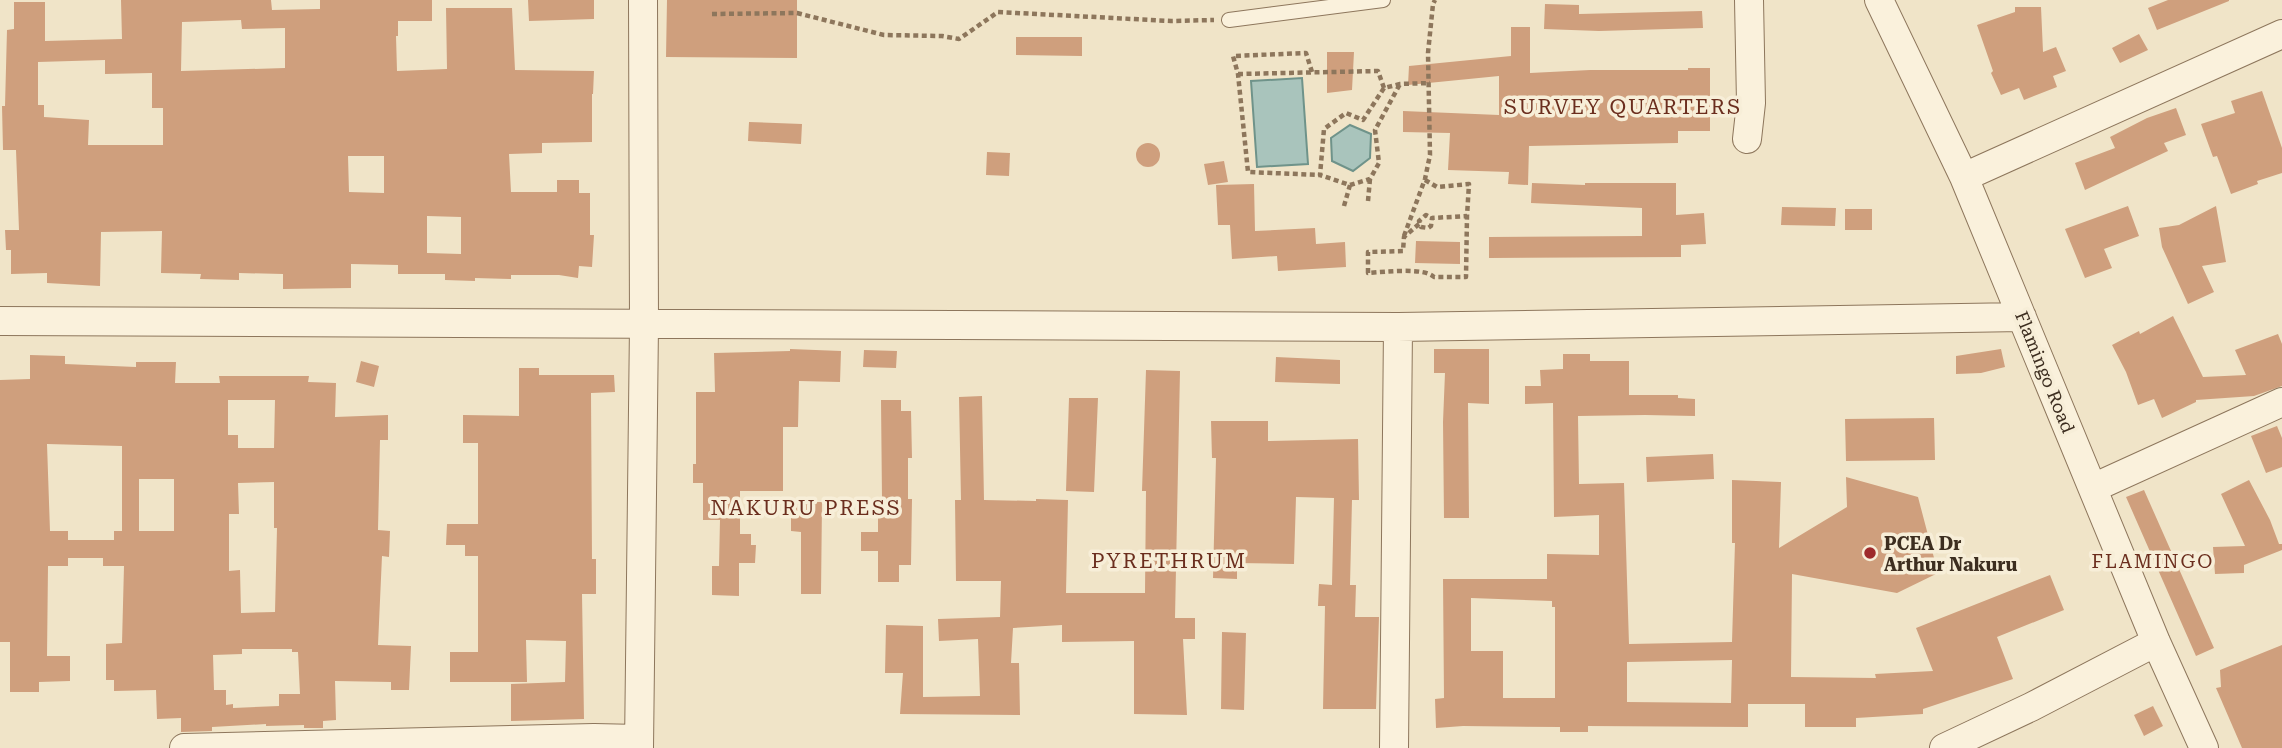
<svg xmlns="http://www.w3.org/2000/svg" width="2282" height="748" font-family="'Roboto Serif',serif">
	<style>
		.water { fill: #a9c4bc; stroke: #6f938a; stroke-width: 2 }
		.building { fill: #cf9f7d; fill-rule: evenodd }
		.lines { fill: none; stroke-linecap: round; stroke-linejoin: round }
		.service-casing { stroke: #8d765c; stroke-width: 16 }
		.minor-casing { stroke: #8d765c; stroke-width: 30 }
		.path { stroke: #8d765c; stroke-width: 4.5; stroke-dasharray: 5 3.5; stroke-linecap: butt }
		.service { stroke: #faf1dc; stroke-width: 14 }
		.minor { stroke: #faf1dc; stroke-width: 28 }
		.poi-dot { fill: #9e2a2b; stroke: #f7eed8; stroke-width: 2.5 }
		.labels { text-anchor: middle; dominant-baseline: central; stroke-width: 7; stroke-linejoin: round; paint-order: stroke }
		.street-label { font-size: 18px; fill: #3d2e20; stroke: #f7eed8 }
		.poi-label { font-size: 18px; font-weight: bold; fill: #3d2e20; stroke: #f7eed8; text-anchor: start }
		.neighbourhood-label { font-size: 19px; letter-spacing: 2px; fill: #6b2e1e; stroke: #f7eed8 }
		.quarter-label { font-size: 21px; letter-spacing: 2px; fill: #6b2e1e; stroke: #f7eed8 }
	</style>
	<rect width="100%" height="100%" fill="#f0e4c8"/>
	<path class="water" d="M1302 78 1308 164 1257 167 1251 81Z
		M1350 125 1371 134 1370 158 1353 171 1332 161 1331 138Z"/>
	<path class="building" d="M121 0H271L272 10 320 9V0H432V21H398V36H396L397 71 447 69 446 8H512L515 70 594 71 593 94H592V142L542 143V153L509 154 511 192H557V180H579V193H590V235H594L592 267 579 266 578 278 559 275H511V279L475 278V281L445 280V274H398V265L351 264V288L283 289V274L239 273V280L200 279 201 274 161 273 162 231 101 232 100 286 47 283V273L11 274V250H6L5 230H19L16 150H3L2 106H5L7 30 14 29V2H45V41L122 39ZM241 20 242 29 285 28V68L181 71 182 22ZM105 60V74L152 73V108H163V145H88L89 120 44 117V105H38V62ZM348 156H384V193L349 192ZM427 216 461 217V254L427 253Z
		M528 0H594V19L529 21Z
		M667 0H797V58L666 57Z
		M2168 0H2229V1L2157 30 2148 8Z
		M1545 4 1579 5V14L1702 11 1703 28 1599 31 1544 29Z
		M2015 7H2041L2043 52 2056 47 2066 71 2053 76 2057 87 2024 100 2019 88 2001 95 1991 73 1993 71 1977 25 2015 12Z
		M1511 27H1530V73L1590 70H1688V68H1710V131H1678V143L1529 146 1528 185 1508 184 1509 172 1448 170 1450 133 1403 132V111L1499 115V76L1408 85 1409 66 1511 56Z
		M2139 34 2148 50 2120 63 2112 48Z
		M1016 37H1082V56L1016 55Z
		M1327 52H1354L1352 90 1327 93Z
		M2262 91 2282 148V173L2257 181 2258 184 2231 194 2217 156 2213 157 2201 124 2235 113 2231 101Z
		M2176 108 2186 135 2164 143 2168 151 2085 190 2075 163 2115 148 2110 137 2147 118Z
		M749 122 802 124 801 144 748 141Z
		M1136 155a12 12 0 1 1 24 0a12 12 0 1 1-24 0Z
		M987 152 1010 153 1009 176 986 175Z
		M1224 161 1228 182 1208 185 1204 164Z
		M1532 183 1585 185V183H1676V215L1704 213 1706 244 1681 245V257L1489 258V237L1642 236V208L1531 203Z
		M1254 184 1255 231 1315 228 1316 244 1345 242 1346 267 1278 271 1277 256 1232 259 1230 225H1218L1216 185Z
		M2128 206 2139 236 2104 249 2112 268 2085 278 2065 229Z
		M2216 206 2226 262 2202 266 2214 292 2188 304 2162 247 2159 228 2179 225Z
		M1782 207 1836 208 1835 226 1781 225Z
		M1845 209H1872V230H1845Z
		M1416 241 1460 242V264L1415 263Z
		M2173 316 2203 377 2246 375 2235 350 2278 334 2282 344V386L2254 396 2196 400V402L2162 418 2154 399 2138 405 2126 372 2112 345 2139 331 2140 334Z
		M790 349 841 351 840 382 799 381 798 427H783V491H740V534H751V545H756L755 563H739V596L712 595V566H719L720 520H703V483H693V464H696V392H715L714 353 790 351Z
		M1434 349H1489V404L1468 403 1469 518H1444L1443 422 1445 373H1434Z
		M2001 349 2005 367 1981 373 1956 374V356Z
		M864 350 897 351 896 368 863 367Z
		M1563 354H1590V361H1629V395H1678V398L1695 399V416L1645 415 1578 416 1579 484 1624 483 1629 644 1732 642 1735 543H1732V480L1781 482 1779 548 1847 507 1846 477 1918 497 1938 573 1897 593 1792 574 1791 677 1876 678 1875 674 1933 671 1916 628 2050 575 2064 610 1997 637 2013 679 1923 709V714L1856 718V727H1805V704H1748V727L1588 726V732H1560V727L1463 726 1436 728 1435 699 1444 698 1443 579H1547V554L1599 555V515L1554 517 1553 403 1525 404V386H1541L1540 370 1563 369ZM1471 598 1552 601V607H1555V698H1503V651H1471ZM1732 660 1731 703 1627 702V662Z
		M30 355 65 356V364L136 367V362H176L175 383H220L219 376H309L308 382 336 383 335 417 388 415V440H380L378 530 390 531 389 557 382 556 378 645 411 646 409 690H391V682L335 681 336 720 323 721V728H304V725L266 726V724L212 727V731L181 732V718L157 719 156 690 114 691V680H106V644L122 643 124 566H103V558H68V566H48L47 656H70V681L39 682V692H10V642H0V380L30 379ZM228 400H275L274 448H238V435H228ZM47 444 122 446V531H114V540H68V531H50ZM139 479H174V531H139ZM274 482V528H277L275 612 241 613 240 570 229 571V514H239L238 483ZM242 649H292V652H298L300 694H279V706L233 708V704L226 705V690H214L213 655 242 654Z
		M1276 357 1340 360V384L1275 382Z
		M361 361 379 366 374 387 356 382Z
		M519 368H539V375H614L615 392 591 393 592 559H596V594H582L584 719 511 721V684L565 682 566 641 526 640 527 682H450V652H478V556H465V545H446L447 524H478V443H463V415L519 416Z
		M1146 370 1180 371 1175 618H1195V639H1183L1187 715 1134 714V641L1062 642V625L1013 628 1011 663H1019L1020 715 900 714 903 673H885L886 625 923 626V697L980 696 978 639 939 641 938 619 1000 617 1001 581H956L955 500H961L959 397 982 396 984 500 1036 501V499L1068 500 1066 593H1145L1146 491H1142Z
		M1069 398H1098L1094 492 1066 491Z
		M881 400H901V411H911L912 458H908V499H912L911 565H899V582H878V551H861V532H878V499H882Z
		M1934 418 1935 460 1846 461 1845 419Z
		M1211 421H1268V441L1358 439 1359 500H1352L1350 585H1356L1355 617H1379L1376 709H1323L1325 606H1318L1319 584 1332 585 1334 498 1296 497 1294 564 1237 563V579L1213 578 1216 458H1212Z
		M2277 426 2282 438V467L2266 473 2251 436Z
		M1713 454 1714 479 1647 482 1646 457Z
		M2249 480 2270 520 2279 544H2282V550L2244 565V573L2215 574 2213 547 2245 546 2221 494Z
		M2144 490 2214 648 2196 656 2126 497Z
		M791 502H822L821 594H801V532L791 531Z
		M1222 632 1246 633 1244 710 1221 709Z
		M2282 645V748H2242L2216 688 2221 687 2220 670Z
		M2153 706 2163 726 2144 736 2134 715Z"/>
	<g class="lines">
		<g class="service-casing">
			<path id="service" d="M1229 20 1383 0"/>
		</g>
		<g class="minor-casing">
			<path id="minor" d="M1879 0 1964 177 2156 642 2204 748
				M1747 139 1751 103 1749 0
				M1964 177 2282 34
				M0 321 1398 327 2022 317
				M2093 488 2282 402
				M184 748 594 738 639 739
				M639 748 644 325 643 0
				M1394 748 1398 327
				M1944 748 2031 707 2156 642"/>
		</g>
		<path class="path" d="M712 14 797 13 884 35 942 36 959 39 998 12 1171 21 1214 20
			M1312 72 1306 53 1233 56 1238 74 1248 172 1320 175
			M1238 74 1378 71 1384 88 1400 84 1430 83
			M1384 88 1363 120 1346 113 1324 129 1320 175 1350 185 1370 179 1379 163 1375 130 1400 84
			M1425 180 1437 187 1469 184 1467 216 1432 218 1431 226 1428 228 1421 227 1419 221 1426 215 1432 218
			M1368 201 1370 179
			M1344 206 1350 185
			M1419 224 1404 237 1403 251 1368 252V273C1384 272 1424 267 1434 277H1466L1467 216
			M1404 236 1425 179 1430 155 1428 53 1433 4 1435 0"/>
		<use href="#service" class="service"/>
		<use href="#minor" class="minor"/>
	</g>
	<circle class="poi-dot" cx="1870" cy="553" r="7"/>
	<g class="labels">
		<g class="street-label">
			<text transform="translate(2045 372) rotate(68)">Flamingo Road</text>
		</g>
		<g class="poi-label">
			<text x="1884" y="543">PCEA Dr<tspan x="1884" dy="21">Arthur Nakuru</tspan></text>
		</g>
		<g class="neighbourhood-label">
			<text x="2153" y="561">FLAMINGO</text>
		</g>
		<g class="quarter-label">
			<text x="1623" y="107">SURVEY QUARTERS</text>
			<text x="806" y="508">NAKURU PRESS</text>
			<text x="1169" y="561">PYRETHRUM</text>
		</g>
	</g>
</svg>
